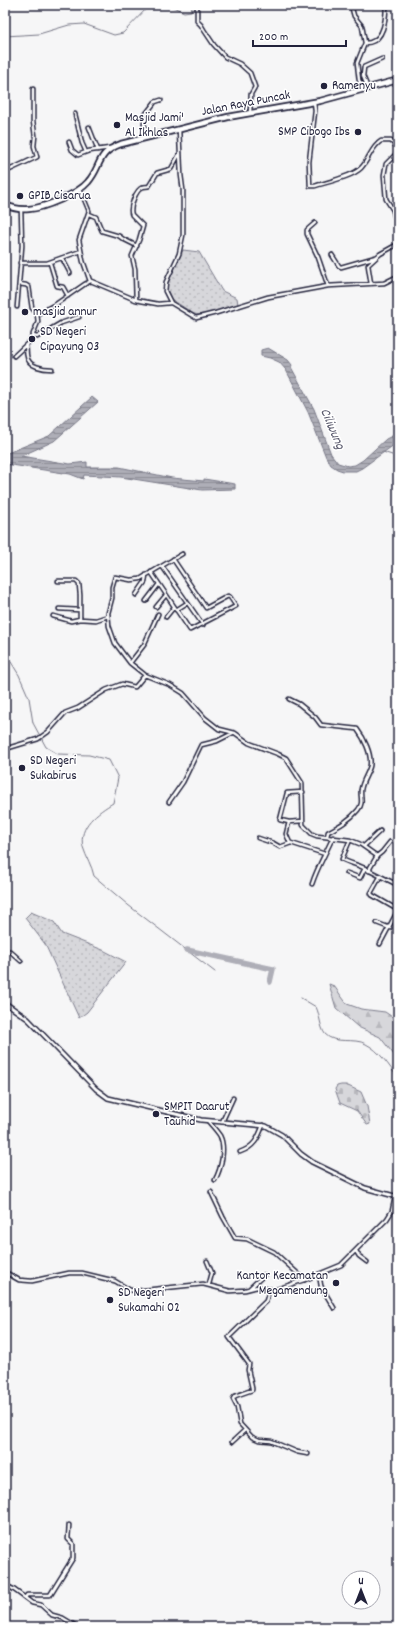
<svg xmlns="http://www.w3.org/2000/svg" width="403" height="1632" font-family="Dekko,sans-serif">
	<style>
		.grass { fill: url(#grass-dots); stroke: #7c7c8b }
		.forest { fill: url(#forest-firs); stroke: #7c7c8b }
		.cemetery { fill: url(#cemetery-stones); stroke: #7c7c8b }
		.water { fill: url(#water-rules); stroke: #767685 }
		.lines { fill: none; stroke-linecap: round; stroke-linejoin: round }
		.stream { stroke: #767685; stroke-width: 1 }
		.river { stroke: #aeaeb7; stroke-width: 5.5 }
		.minor-casing { stroke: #22223b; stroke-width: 5.5 }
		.tertiary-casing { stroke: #22223b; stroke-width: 6 }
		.trunk-casing { stroke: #22223b; stroke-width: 8 }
		.minor { stroke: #fff; stroke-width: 2.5 }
		.tertiary { stroke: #fff; stroke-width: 3 }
		.trunk { stroke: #fff; stroke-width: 4.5 }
		.poi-dot { fill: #22223b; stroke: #fff; stroke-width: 1.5 }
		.labels { text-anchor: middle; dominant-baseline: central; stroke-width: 3; stroke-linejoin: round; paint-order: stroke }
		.poi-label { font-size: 13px; fill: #22223b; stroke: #fff; text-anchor: start }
		.street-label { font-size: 13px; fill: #22223b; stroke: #fff }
		.water-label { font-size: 14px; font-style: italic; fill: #5a5a6d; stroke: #fff }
	</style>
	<defs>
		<pattern id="grass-dots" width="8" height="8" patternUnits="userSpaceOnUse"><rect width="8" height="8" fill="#d7d7db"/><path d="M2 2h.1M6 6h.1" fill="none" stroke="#b8b8bd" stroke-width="1.8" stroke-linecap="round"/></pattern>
		<pattern id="forest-firs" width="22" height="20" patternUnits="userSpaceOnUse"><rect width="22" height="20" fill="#d7d7db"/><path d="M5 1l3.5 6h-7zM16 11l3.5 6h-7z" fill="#b8b8bd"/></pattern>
		<pattern id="cemetery-stones" width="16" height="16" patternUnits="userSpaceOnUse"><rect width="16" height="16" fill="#d7d7db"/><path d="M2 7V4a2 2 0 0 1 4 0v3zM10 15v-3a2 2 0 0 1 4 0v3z" fill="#b8b8bd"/></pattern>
		<pattern id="water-rules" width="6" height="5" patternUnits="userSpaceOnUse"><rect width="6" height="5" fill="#aeaeb7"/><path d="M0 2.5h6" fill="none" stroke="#8d8d96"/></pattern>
	</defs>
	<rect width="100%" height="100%" fill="#f6f6f7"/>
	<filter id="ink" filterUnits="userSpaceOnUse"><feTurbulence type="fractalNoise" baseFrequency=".025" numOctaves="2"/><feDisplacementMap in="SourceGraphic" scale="8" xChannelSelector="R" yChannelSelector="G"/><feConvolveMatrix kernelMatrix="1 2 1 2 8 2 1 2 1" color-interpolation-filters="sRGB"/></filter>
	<g filter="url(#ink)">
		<path class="grass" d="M183 250 199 252 222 291 237 298 238 304 215 312 200 315 194 314 171 299 167 289V284Z
			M31 912 54 922 62 934 103 950 126 962 87 1012 79 1018 45 944 25 918Z"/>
		<path class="forest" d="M329 984 334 986 347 1004 361 1009 385 1012 398 1021V1060L380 1037 358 1027 336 1008Z"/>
		<path class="cemetery" d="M341 1085H346L361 1092 367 1106 370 1124 367 1125 357 1111 340 1103 335 1089 337 1086Z"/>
		<path class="water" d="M268 348 288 360 292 365 291 367 314 409 331 454 338 463 348 466 355 465 363 460 386 439 398 433V442L362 468 356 471H343L337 469 331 465 326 457 308 412 286 370 279 362 270 358 261 356V350Z
			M92 397 98 402 54 441 21 456 70 464 87 462V467H119L172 478 204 481V479L235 484V489L202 490 121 477 84 475 83 479 70 474 5 464V454L49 436Z"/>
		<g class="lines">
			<path class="stream" d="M169 5 184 12 191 11 193 5
				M5 36 39 34 69 25 84 24 114 35 123 33 150 5
				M383 452 398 457
				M5 643 8 657 19 675 29 698 33 723 46 747 58 754 89 755 109 760 118 778 113 803C98 812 78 826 83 847 86 857 92 866 94 876L128 905 215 972
				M301 998 316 1007C320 1015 320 1027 325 1034 335 1045 354 1037 366 1044 380 1051 389 1066 398 1078"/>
			<path class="river" d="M187 950 273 969 270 982"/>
			<g class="minor-casing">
				<path id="minor" d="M197 5V21L201 25 204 30 214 45 225 57 240 64 250 73 255 87 251 94 250 113
					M351 5 354 16 362 26 365 43 357 63 359 80 363 89
					M365 43C384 43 386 20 386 5
					M368 88 363 76 364 67 382 59
					M314 102 315 111 309 162 310 186H315C327 182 352 177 361 168 369 160 371 147 381 141H391L398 148
					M75 114 82 143 86 152
					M89 127 98 150
					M179 129 181 175 183 190V235L179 254 166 282 165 291 171 303 196 318 216 313 268 297 328 286 384 283 398 276
					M149 136 144 125 145 115 155 102 161 100
					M69 142 72 150 78 155 89 151 110 148
					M398 152 386 164 384 175 386 199 393 210 398 232
					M5 172 37 157 34 146 35 136 33 121V89
					M80 189 89 211 79 240 83 261 90 281
					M89 214 96 217 102 231 119 236 123 239 137 246
					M315 223 307 230V234L318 257 328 286
					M332 255 339 266 341 267 376 257
					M62 258 70 273
					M20 263H47L81 251
					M50 263 57 286 63 287 68 296
					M19 284 26 285 29 287 32 308 37 314 56 304 85 284 91 281 136 300 158 304 170 303
					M371 284 368 265 380 254 398 244
					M136 300 135 269 132 256 139 240 143 226 132 215C129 209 135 190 143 187 145 186 147 187 149 186L157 173 171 169 180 153
					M17 307 22 246 21 209
					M37 314 38 322 33 334V336L37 337 61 323 79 317
					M26 345C27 349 26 352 27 356 28 367 44 369 52 369
					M14 356 29 342 33 336
					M182 554 140 579 131 580 115 577 112 587V598L108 613 109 626 115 643 130 663 145 675 170 685 183 693 205 718 219 729 235 733 249 743 278 754 286 758 302 783 303 825 312 834 317 836 350 840 360 844 377 856 370 868V871L398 885
					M162 566 203 625
					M151 572 190 630 236 606 230 597 228 596 206 608 173 559
					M58 581H76L79 584 80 595V619
					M136 595 145 582 146 575
					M146 601 159 584
					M156 607 166 595
					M59 609 80 610
					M176 610 187 603
					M53 616 71 621 80 619 96 620 108 616
					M166 617 174 607
					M130 663 144 645 158 614
					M289 699 299 704 315 717 321 725 357 729C364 738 372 754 370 766 368 774 362 781 361 790 360 797 364 803 358 810 350 820 339 826 328 832L327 837
					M5 749 38 739 48 732 65 713 78 708 106 690 122 684 135 687 145 675
					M169 802 183 782 201 745 217 741 233 733
					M303 821 289 822 280 820 287 793 303 792
					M289 822 286 834 290 843
					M258 838 273 843 280 847 291 843 325 854
					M350 840 342 859C350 864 362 865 369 871
					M364 846 380 831
					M377 856 382 852 390 842
					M347 873 360 878 365 868
					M380 877 371 893 372 895 398 910
					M312 884C317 868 326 853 333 837
					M377 923 390 928
					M380 944 398 910
					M5 951H10L21 961
					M208 1121C212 1126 217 1131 220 1136 226 1148 221 1169 215 1180
					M222 1122 233 1098
					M240 1152C254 1147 258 1139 263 1125
					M211 1192 223 1217 235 1238 247 1239 274 1252 305 1280
					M356 1251 359 1256 367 1262
					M207 1261 212 1273 209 1284
					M5 1272 19 1280 32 1281 69 1273H82L115 1281 130 1290 136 1291 203 1284 230 1291 245 1290 257 1287 274 1290 307 1279 341 1265 387 1219 392 1211 395 1197
					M319 1274 321 1286 334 1308
					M249 1289 264 1275
					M269 1291 266 1301 229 1337 249 1364 248 1370 252 1388V1390L235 1396 233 1399 237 1407 240 1424 252 1437 259 1440 271 1441 297 1452 308 1454
					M232 1442 245 1430
					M5 1585 13 1589 32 1603 41 1605 52 1615 63 1618 78 1627
					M25 1598 27 1595H50L73 1558V1544L68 1539 69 1525"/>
			</g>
			<g class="tertiary-casing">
				<path id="tertiary" d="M5 1003 28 1019 96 1089 108 1098 201 1120 266 1126 282 1135 301 1154 312 1162 365 1188 398 1197"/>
			</g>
			<g class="trunk-casing">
				<path id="trunk" d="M5 205C12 208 21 210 29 209 44 208 78 194 88 182 102 166 96 153 121 144L228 117 320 101 398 80"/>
			</g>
			<use href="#minor" class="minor"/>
			<use href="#tertiary" class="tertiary"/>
			<use href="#trunk" class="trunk"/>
		</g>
	</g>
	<g class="poi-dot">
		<circle cx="324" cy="86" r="4"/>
		<circle cx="117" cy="125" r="4"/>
		<circle cx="358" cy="132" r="4"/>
		<circle cx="20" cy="196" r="4"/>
		<circle cx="25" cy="312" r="4"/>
		<circle cx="32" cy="339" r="4"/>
		<circle cx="22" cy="768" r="4"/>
		<circle cx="156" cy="1114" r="4"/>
		<circle cx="336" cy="1283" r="4"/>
		<circle cx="110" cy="1300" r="4"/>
	</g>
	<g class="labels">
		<g class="poi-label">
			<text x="332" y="86">Ramenyu</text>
			<text x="125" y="118">Masjid Jami'<tspan x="125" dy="15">Al Ikhlas</tspan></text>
			<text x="350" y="132" text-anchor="end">SMP Cibogo Ibs</text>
			<text x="28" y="196">GPIB Cisarua</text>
			<text x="33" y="312">masjid annur</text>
			<text x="40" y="332">SD Negeri<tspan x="40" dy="15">Cipayung 03</tspan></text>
			<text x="30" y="761">SD Negeri<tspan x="30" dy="15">Sukabirus</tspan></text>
			<text x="164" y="1107">SMPIT Daarut<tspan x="164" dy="15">Tauhid</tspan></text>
			<text x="328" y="1276" text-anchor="end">Kantor Kecamatan<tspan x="328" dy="15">Megamendung</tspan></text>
			<text x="118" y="1293">SD Negeri<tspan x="118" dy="15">Sukamahi 02</tspan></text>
		</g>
		<g class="street-label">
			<text transform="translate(246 104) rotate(-11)">Jalan Raya Puncak</text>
		</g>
		<g class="water-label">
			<text transform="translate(332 429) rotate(67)">Ciliwung</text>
		</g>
	</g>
	<rect width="403" height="1632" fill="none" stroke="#fff" stroke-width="20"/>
	<rect x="10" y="10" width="383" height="1612" fill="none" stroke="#22223b" stroke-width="1.5" filter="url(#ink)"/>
	<g transform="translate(361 1590)"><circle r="19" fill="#ffffff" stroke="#a7a7b1"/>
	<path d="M0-3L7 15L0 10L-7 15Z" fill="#22223b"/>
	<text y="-6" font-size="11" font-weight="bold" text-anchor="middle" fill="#22223b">U</text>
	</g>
	<path d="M253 40v6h93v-6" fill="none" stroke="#22223b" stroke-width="2"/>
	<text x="259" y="40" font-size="12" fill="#22223b" stroke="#ffffff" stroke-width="3" paint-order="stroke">200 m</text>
</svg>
